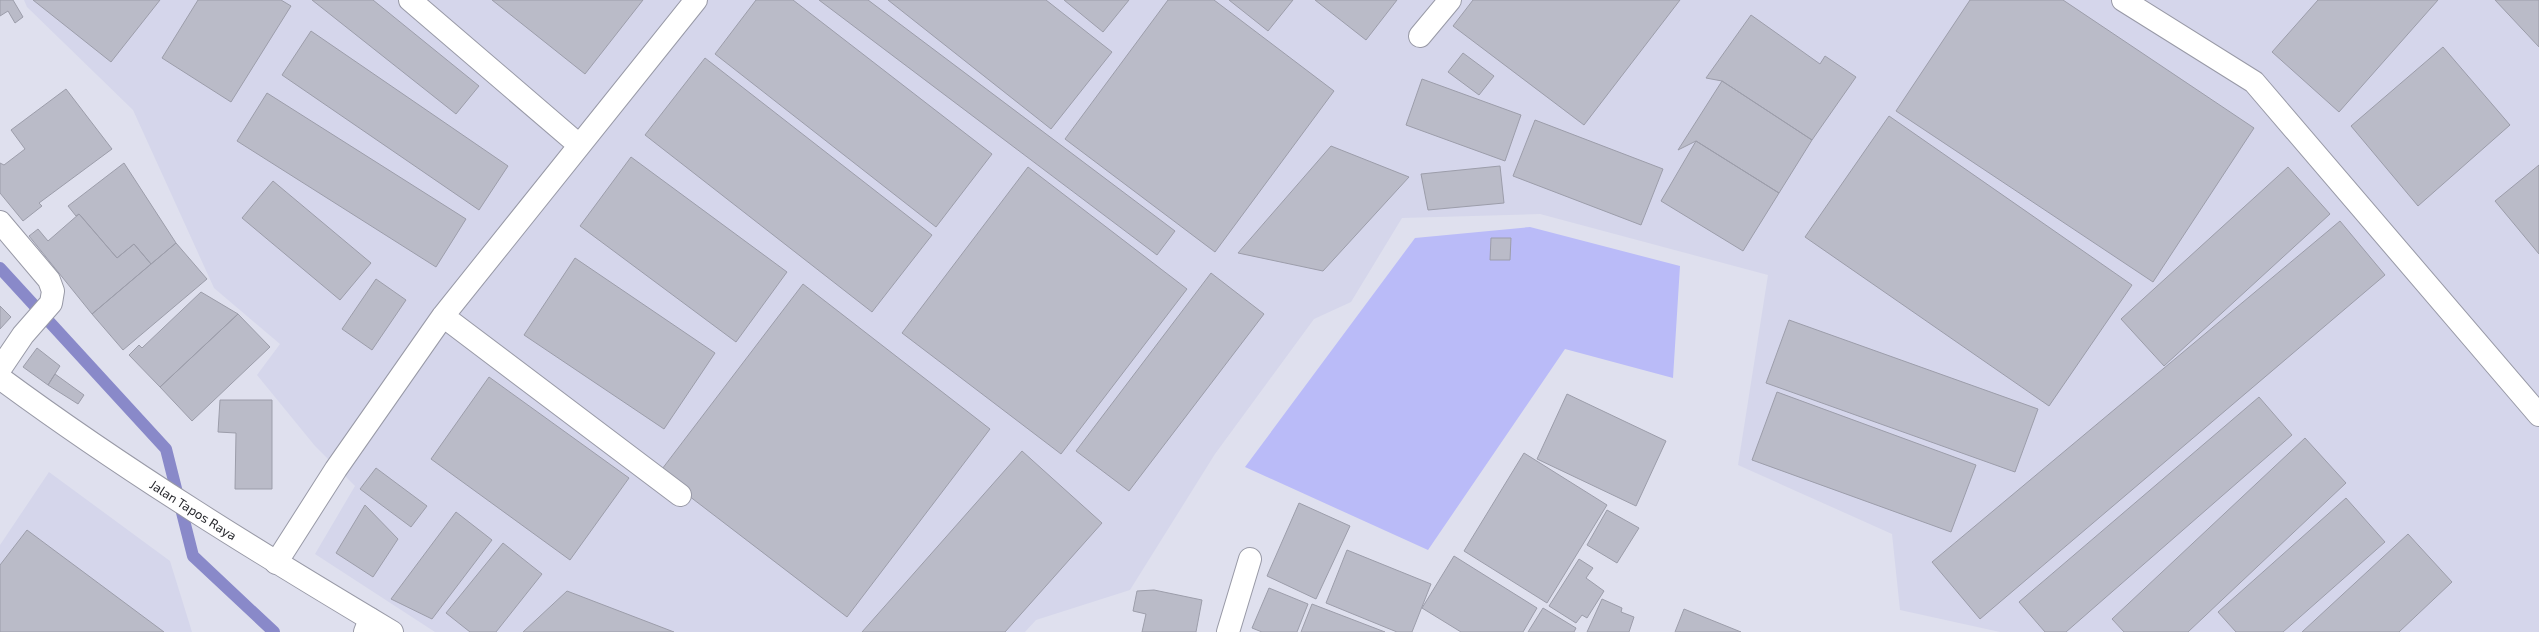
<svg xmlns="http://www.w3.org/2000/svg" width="2539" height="632" font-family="'Exo 2',sans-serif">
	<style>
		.built { fill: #d5d6eb }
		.green { fill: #babbf8 }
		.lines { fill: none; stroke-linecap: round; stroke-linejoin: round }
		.stream { stroke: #8989c9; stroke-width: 12 }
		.building { fill: #babbc8; stroke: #9c9daa }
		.service-casing { stroke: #9899a6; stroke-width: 24 }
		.minor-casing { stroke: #9899a6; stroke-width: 24 }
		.secondary-casing { stroke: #9899a6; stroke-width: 24 }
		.service { stroke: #fff; stroke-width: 22 }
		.minor { stroke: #fff; stroke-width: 22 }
		.secondary { stroke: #fff; stroke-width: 22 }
		.labels { text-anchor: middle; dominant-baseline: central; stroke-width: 3; stroke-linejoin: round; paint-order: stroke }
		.street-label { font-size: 13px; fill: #28292e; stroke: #ededfb }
	</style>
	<rect width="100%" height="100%" fill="#dfe0ee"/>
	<path class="built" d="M24 0H2539V632H2000L1900 610 1892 534 1738 465 1768 275 1540 214 1402 218 1351 302 1314 319 1215 454 1130 590 1036 620 1025 632H435L315 554 355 486 315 446 257 375 280 344 214 288 133 110 27 7Z
		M49 472 170 561 192 632H0V545Z"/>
	<path class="green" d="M1530 227 1680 266 1673 378 1565 349 1428 550 1245 467 1415 238Z"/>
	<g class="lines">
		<path class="stream" d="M0 268 166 449 193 556 274 632"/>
	</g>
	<path class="building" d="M0 0H13L23 17 15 23 8 11 0 16Z
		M33 0H160L111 62Z
		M198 0H281L291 6 231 102 162 58Z
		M312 0H373L479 86 456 114Z
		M492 0H643L585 74Z
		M756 0H793L992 154 936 227 715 54Z
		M819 0H868L1175 231 1157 255Z
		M888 0H1046L1112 52 1051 129Z
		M1064 0H1129L1103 32Z
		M1168 0H1214L1334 91 1215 252 1065 139Z
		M1229 0H1293L1268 31Z
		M1315 0H1397L1366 40Z
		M1473 0H1680L1584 125 1453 26Z
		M1970 0H2063L2254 128 2153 282 1896 111Z
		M2318 0H2438L2339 112 2272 52Z
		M2495 0H2539V47Z
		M1751 15 1820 64 1825 56 1856 77 1812 140 1722 81 1706 78Z
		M311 31 508 166 479 210 282 75Z
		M2443 47 2510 125 2418 206 2351 126Z
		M1463 53 1494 76 1479 95 1448 72Z
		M705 58 932 235 872 312 645 135Z
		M1422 79 1521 115 1505 161 1406 125Z
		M1722 81 1812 140 1779 193 1696 141 1678 150Z
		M66 89 112 149 39 203 42 206 23 221 0 193V163L4 165 25 149 11 130Z
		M267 93 466 219 436 267 237 141Z
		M1889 116 2132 285 2049 406 1805 237Z
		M1535 120 1663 169 1641 225 1513 176Z
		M1696 141 1779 193 1743 251 1661 201Z
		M1331 146 1409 177 1323 271 1238 253Z
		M631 157 787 272 736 342 580 226Z
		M124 163 176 243 151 264 134 244 117 258 81 216 79 214 76 216 68 206Z
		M2539 165V254L2495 201Z
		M1500 166 1504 203 1428 210 1421 174Z
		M1028 167 1187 289 1061 454 902 333Z
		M2288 167 2330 214 2164 366 2121 319Z
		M273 181 371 263 340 300 242 218Z
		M79 214 117 258 134 244 151 264 92 314 29 236 38 229 48 241Z
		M2340 221 2385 275 1980 619 1932 562Z
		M1491 238H1511L1510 260H1490Z
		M176 243 207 279 123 350 92 314Z
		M575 258 715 353 664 429 524 335Z
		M1211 273 1264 314 1129 491 1076 451Z
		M376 279 406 300 372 350 342 329Z
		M803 284 990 429 847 617 659 473Z
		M201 292 238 314 160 387 129 355 139 345 142 348Z
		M0 306 11 317 0 329Z
		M238 314 270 347 192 421 160 387Z
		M1789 320 2038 409 2015 472 1766 383Z
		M37 348 60 366 48 385 23 367Z
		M55 374 84 395 78 404 48 385Z
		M489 377 629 478 570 560 431 459Z
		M1777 392 1976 465 1951 532 1752 460Z
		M1567 394 1666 441 1636 506 1537 459Z
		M2259 397 2292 435 2066 632H2045L2019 602Z
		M220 400H272V489H235L236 433 218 432Z
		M2305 438 2346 483 2188 632H2124L2112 619Z
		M1022 451 1102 523 1005 632H862Z
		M1524 453 1607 505 1547 603 1464 551Z
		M376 468 427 506 411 527 360 489Z
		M2346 498 2385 542 2283 632H2236L2218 612Z
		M1299 503 1350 526 1316 599 1267 576Z
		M365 505 398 539 373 577 336 553Z
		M1607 510 1639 528 1617 563 1587 545Z
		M456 512 492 540 432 619 391 599Z
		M27 530 164 632H0V565Z
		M2408 534 2452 582 2399 632H2302Z
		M503 543 542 574 496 632H470L446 613Z
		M1347 550 1431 584 1412 632H1397L1326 603Z
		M1454 556 1537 608 1523 632H1461L1422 608Z
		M1579 559 1593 568 1586 578 1604 591 1587 618 1582 615 1576 623 1549 606Z
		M1269 588 1308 604 1297 632H1262L1252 628Z
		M1154 590 1202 600 1196 632H1142L1146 614 1133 611 1137 591Z
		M567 591 674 632H523Z
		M1602 599 1622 608 1621 612 1634 617 1629 632H1587Z
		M1312 604 1385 632H1301Z
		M1543 608 1576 628 1574 632H1528Z
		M1684 609 1741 632H1675Z"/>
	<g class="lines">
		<g class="service-casing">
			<path id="service" d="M410 0 579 145
				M2123 0 2254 82 2539 415
				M1420 36 1450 0
				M443 316 680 495
				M276 563 336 469 443 316 696 0
				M365 632 370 619
				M1228 632 1250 559"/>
		</g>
		<g class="minor-casing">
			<path id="minor" d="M0 222 49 280 53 291 51 303 23 335 0 369"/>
		</g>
		<g class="secondary-casing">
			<g id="secondary">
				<path id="s1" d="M0 378C126 471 258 552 392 632"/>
			</g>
		</g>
		<use href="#service" class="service"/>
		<use href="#minor" class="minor"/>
		<use href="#secondary" class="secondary"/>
	</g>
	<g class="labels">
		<g class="street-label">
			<text stroke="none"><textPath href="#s1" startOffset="234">Jalan Tapos Raya</textPath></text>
		</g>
	</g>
</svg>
